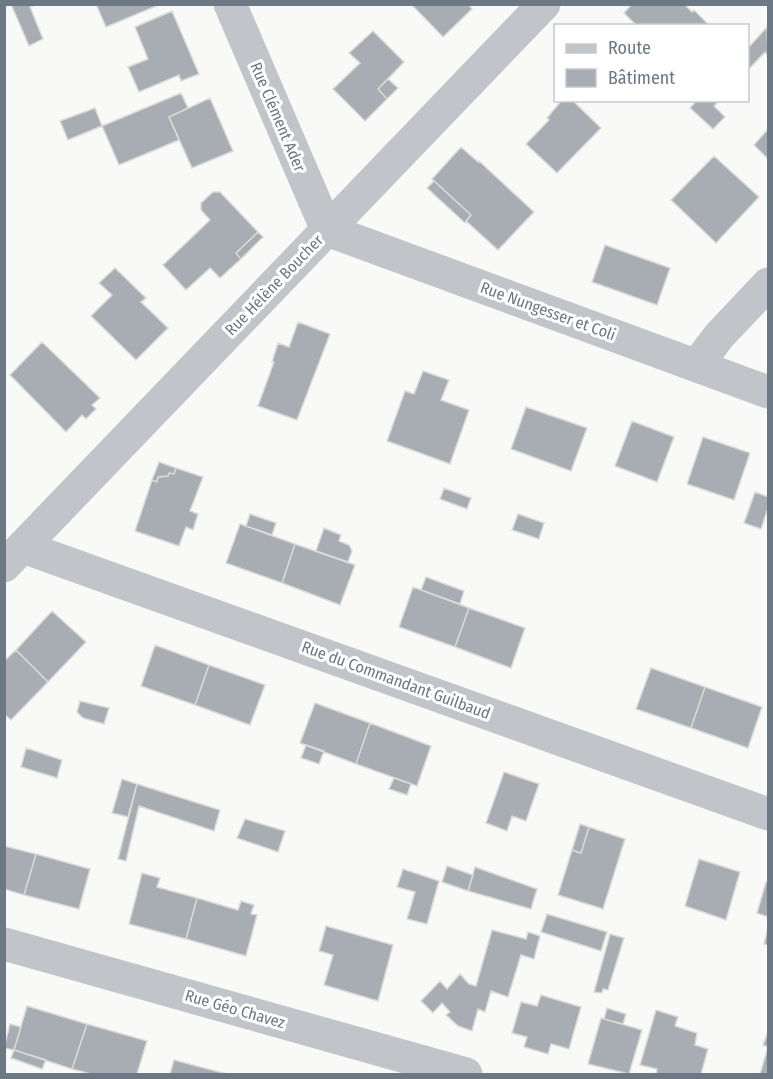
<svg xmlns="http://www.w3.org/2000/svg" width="773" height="1079" font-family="'Fira Sans Condensed',sans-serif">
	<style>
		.building { fill: #a7adb3; stroke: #dbdbd9; stroke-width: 1.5 }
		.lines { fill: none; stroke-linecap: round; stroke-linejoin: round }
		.street { stroke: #c1c4c8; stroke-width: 33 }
		.labels { text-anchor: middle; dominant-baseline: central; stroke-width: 6; stroke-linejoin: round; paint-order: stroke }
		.street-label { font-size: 16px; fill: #6c7884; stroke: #fff }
	</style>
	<rect width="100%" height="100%" fill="#f9f9f7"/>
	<path class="building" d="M11 4H37L30 7 43 39 29 46Z
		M96 4H161L106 27Z
		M411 4H468L472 9 443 37Z
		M632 4H684L692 12 694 10 709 25 637 26 624 13Z
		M172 11 199 74 181 81 179 75 139 92 128 67 148 59 135 27Z
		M767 27 768 55 765 52 748 70V48Z
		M373 31 404 62 378 89 387 99 365 121 333 89 360 63 349 53Z
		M388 79 398 88 387 99 378 89Z
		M181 93 188 108 169 117 179 140 119 165 102 126Z
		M210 98 233 151 192 168 169 117Z
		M562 100H572L601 128 557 173 526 144 549 120 547 118Z
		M697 100H720L714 106 725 117 713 129 690 108Z
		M95 108 102 126 68 140 60 121Z
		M768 129V159L754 145Z
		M461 147 478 162 479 161 534 212 498 250 466 221 471 215 432 179Z
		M714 156 759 197 716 243 671 200Z
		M434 181 471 215 465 223 427 188Z
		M213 192H220L258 232 236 253 241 259 220 278 210 268 186 290 163 265 210 220 201 210V203Z
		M258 232 263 237 241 259 236 253Z
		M605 245 670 268 657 305 592 282Z
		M115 268 146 298 141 302 168 328 136 360 91 316 112 295 99 283Z
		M298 322 330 334 297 420 258 406 274 362H272L278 343 289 347Z
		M42 342 100 398 92 405 96 409 86 419 82 415 66 432 10 375Z
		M423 371 449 380 441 400 469 410 450 464 387 441 405 391 414 394Z
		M526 407 587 428 571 471 511 449Z
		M632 421 674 437 657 482 615 466Z
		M703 437 750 453 734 500 687 484Z
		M159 462 176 468 174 474 169 473 168 476 158 477 157 482 152 480Z
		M176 468 203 477 190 511 198 514 193 530 186 527 179 546 135 531 152 480 157 482 158 477 168 476 169 473 174 474Z
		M444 488 471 498 467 509 440 499Z
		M755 492 768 497V508L761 529 744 523Z
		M250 514 276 523 272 535 246 526Z
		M518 514 544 523 539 539 512 530Z
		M240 524 295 544 282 583 226 563Z
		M324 528 341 535 339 541 349 545 352 551 348 562 316 551Z
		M295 544 355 565 340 605 282 583Z
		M426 577 464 591 460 604 421 590Z
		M413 587 469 608 455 647 399 627Z
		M469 608 525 628 511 668 455 647Z
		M52 611 86 642 48 682 16 650Z
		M155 645 209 665 195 705 141 686Z
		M16 650 48 682 11 720 4 714V661Z
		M209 665 265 685 250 725 195 705Z
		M651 668 705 687 691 728 636 709Z
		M705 687 762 707 748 748 691 728Z
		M80 701 109 708 104 724 83 718 77 712Z
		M315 703 370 723 356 764 300 743Z
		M370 723 431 746 417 786 356 764Z
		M306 745 324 751 319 764 301 758Z
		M26 748 62 760 57 778 21 767Z
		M504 772 539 784 526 821 512 816 507 831 486 823Z
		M394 778 411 784 407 795 389 789Z
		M122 779 137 784 128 817 112 813Z
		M137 784 220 810 214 831 139 806 126 861 118 859Z
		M245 819 285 831 278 852 237 838Z
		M580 824 589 827 581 853 572 850Z
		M589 827 625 839 603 909 558 895 572 850 581 853Z
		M4 846 36 854 24 895 4 889Z
		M36 854 90 869 79 909 24 895Z
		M699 859 740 872 726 920 685 906Z
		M447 866 473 875 468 891 442 882Z
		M475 867 537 889 531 909 468 891Z
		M403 869 439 881 427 924 407 919 415 892 397 887Z
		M142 873 160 878 157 887 197 898 186 939 129 924Z
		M766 882 768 883V917L757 913Z
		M197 898 238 910 241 901 254 905 251 914 257 915 246 956 186 939Z
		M547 914 607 932 601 951 541 932Z
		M326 926 393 945 378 1001 324 985 333 955 319 951Z
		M768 928V945L764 944Z
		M492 930 526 939 528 932 540 936 534 959 521 955 508 997 491 991 485 1012 478 1009 472 1031 458 1026 446 1015 450 1012 442 1003 433 1013 421 1001 440 981 447 989 460 974 469 984 476 986Z
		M610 934 624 938 608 990 603 989 602 993 594 992Z
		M541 995 581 1007 569 1049 551 1044 548 1054 524 1047 527 1037 512 1033 521 1002 537 1006Z
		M27 1006 87 1024 72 1069 14 1050Z
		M607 1008 626 1014 623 1024 604 1019Z
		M656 1010 678 1017 675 1026 697 1033 695 1045 708 1049 701 1074H656L657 1069 640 1065Z
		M601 1018 642 1030 629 1074 588 1064Z
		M10 1024 21 1027 14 1050 4 1048Z
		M87 1024 147 1041 137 1074H91L72 1069Z
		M768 1032V1047L763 1045Z
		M768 1047V1074H760Z
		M14 1050 46 1060 42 1069 11 1058Z
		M174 1060 227 1074H170Z"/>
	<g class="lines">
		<path class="street" d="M230 4 327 230
			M327 230 768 392
			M697 365 719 336 768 284
			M23 547 768 814
			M4 566 544 4
			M4 944 466 1074"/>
	</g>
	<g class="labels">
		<g class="street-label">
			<text transform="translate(278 117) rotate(67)">Rue Clément Ader</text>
			<text transform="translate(274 285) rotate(-46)">Rue Hélène Boucher</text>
			<text transform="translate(548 311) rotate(20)">Rue Nungesser et Coli</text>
			<text transform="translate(396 680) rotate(20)">Rue du Commandant Guilbaud</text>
			<text transform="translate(235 1009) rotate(16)">Rue Géo Chavez</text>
		</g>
	</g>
	<rect width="773" height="1079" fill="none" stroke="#6c7884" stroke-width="12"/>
	<rect x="554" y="24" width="195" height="78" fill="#ffffff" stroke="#c4c9ce" stroke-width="1.5"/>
	<rect x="566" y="44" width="30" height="9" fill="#c1c4c8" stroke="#c4c9ce" stroke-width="1.5"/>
	<text x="608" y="54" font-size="18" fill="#6c7884">Route</text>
	<rect x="566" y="69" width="30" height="18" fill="#a7adb3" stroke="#c4c9ce" stroke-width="1.5"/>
	<text x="608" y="84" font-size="18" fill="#6c7884">Bâtiment</text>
</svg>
